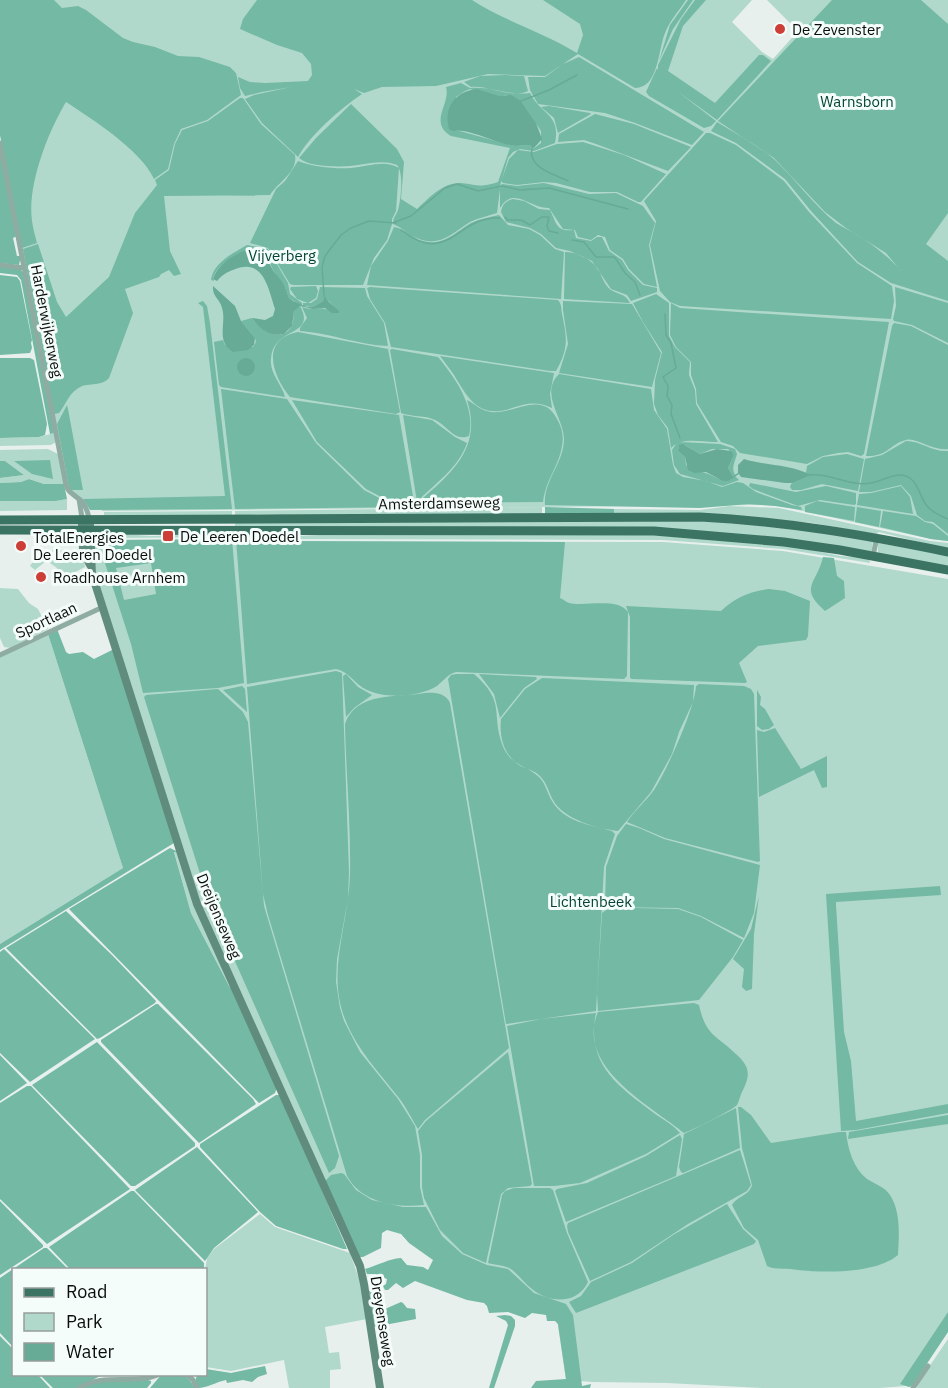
<svg xmlns="http://www.w3.org/2000/svg" width="948" height="1388" font-family="'IBM Plex Sans',sans-serif">
	<style>
		.green { fill: #b0d9cb }
		.forest { fill: #74b9a3; fill-rule: evenodd }
		.water { fill: #67ab96 }
		.lines { fill: none; stroke-linecap: round; stroke-linejoin: round }
		.stream { stroke: #67ab96; stroke-width: 1.5 }
		.street { stroke: #8faca2; stroke-width: 5 }
		.secondary { stroke: #608c7e; stroke-width: 8 }
		.primary { stroke: #3c7464; stroke-width: 9 }
		.poi-dot { fill: #cc3e36; stroke: #f4fdfa; stroke-width: 2 }
		.labels { text-anchor: middle; dominant-baseline: central; stroke-width: 6; stroke-linejoin: round; paint-order: stroke }
		.poi-label { font-size: 15px; fill: #0a0d0c; stroke: #f4fdfa; text-anchor: start }
		.park-label { font-size: 15px; fill: #064436; stroke: #f4fdfa }
		.street-label { font-size: 15px; fill: #0a0d0c; stroke: #f4fdfa }
	</style>
	<rect width="100%" height="100%" fill="#e7f0ed"/>
	<path class="green" d="M0 0H752L732 22 762 52 773 59 798 31 767 0H948V541L931 539 780 506 761 505 103 511C92 505 74 497 68 485L0 134Z
		M54 433 56 442 51 445 0 446V438L39 437Z
		M48 449 58 454 64 484H44L29 479 21 482 0 483V478L24 475 5 461H0V450Z
		M67 499V510L0 511V501H56Z
		M729 506 779 508 930 541 948 543V549L879 532 876 534 812 523 741 516 614 513V509L700 510Z
		M542 507V514L304 516 258 514 235 516V511Z
		M232 511V516L104 515V512Z
		M565 520 741 522 873 540 872 550 870 552 762 537 235 527V523Z
		M104 533 152 536 232 533V537L105 538Z
		M235 533H278L301 536 354 533 663 535 792 546 841 556 869 558 870 563 783 549 663 540 270 539 235 537Z
		M94 541 663 542 783 551 948 579V1332L905 1386 880 1388H762L667 1383 592 1382 566 1380 557 1319 392 1225 354 1244 199 903 96 576Z
		M878 543 948 555V567L878 554Z
		M54 550C67 551 85 551 85 567L58 581 54 578 58 575 57 568 50 563 53 559 51 557 35 570 30 566 36 557Z
		M0 588 18 589 29 603 38 609 48 629 11 648 4 647 0 638Z
		M48 634 123 868 0 944V656Z
		M174 851 178 852 234 991 229 986 191 913Z
		M260 1214 275 1227 350 1253 361 1285 367 1319 325 1327 329 1353 339 1352 341 1369 330 1370V1388H289L284 1360 231 1371 206 1367 205 1270 207 1258 214 1249Z
		M948 1339V1388H917L918 1383Z"/>
	<path class="forest" d="M0 0H54L62 8 78 6 86 10 123 38 133 42 155 47 178 56 199 57 230 67 236 73 241 95 207 120 181 129 174 144 168 169 154 179C141 150 92 119 66 102 48 132 27 185 32 221 33 228 35 236 37 243L22 248 0 135Z
		M257 0H472C506 22 543 32 577 53L583 35 580 24 543 0H686C679 11 670 20 665 33 658 49 659 88 635 88L578 54 545 76 488 74 436 86 382 87 364 93 354 89 362 94C340 109 311 134 298 157L262 123 245 99 254 95 291 87 262 92 245 96 240 88 238 77 250 82 265 83 308 81 312 75 311 64 302 53 277 45 240 29 243 19Z
		M688 0H693L673 29 659 61 670 25Z
		M695 0H706L683 26 668 71 715 103 759 55H763L771 61 717 120 677 91 716 121 711 126 704 128 649 96 646 92 657 68 658 70V65L681 19Z
		M832 0H921L948 24V213L926 244 948 261V301L891 283 858 262 811 211 785 179 736 143 711 131 717 122C736 134 758 145 775 160 796 180 813 204 836 223 842 227 849 230 856 234 872 244 889 257 901 271L886 253 846 228 825 212 774 158 718 121Z
		M579 57 704 132 692 145 635 123 605 113 538 104 530 90 528 77H545L563 64Z
		M505 75 524 76 528 91C511 99 489 85 471 87L464 82 480 76Z
		M461 83 470 88C491 86 509 96 530 93 541 115 561 114 555 143L534 151 520 149 513 152 508 158 502 179 509 159 518 150 534 152 557 144 583 142 624 155 666 174 641 202H638L617 192H590L556 183 544 182 517 185 503 183 501 181 497 213C488 216 478 218 470 222 455 231 442 246 422 240 411 237 403 228 393 224 393 217 396 216 398 210 401 199 404 173 397 165 381 159 366 165 350 166 336 167 309 167 299 158L316 138 351 104 397 149 404 162 401 199 417 209C429 198 443 182 461 183 479 185 479 188 498 182L510 148 451 136C428 122 451 104 446 87ZM470 89 499 97 506 95 521 101 541 131V143L533 149 530 145 515 146 456 130V97L465 91Z
		M240 98H243L261 124 295 155C298 172 278 182 270 195L164 196 170 251 181 274 174 276 169 270 161 274 159 277 125 289 133 313 109 378C100 388 87 381 77 389 68 395 65 406 59 413L54 414 23 249 38 244 57 302 66 317 109 277 135 213 157 185 155 180 169 170 175 144 182 130 208 121Z
		M549 106 590 113 591 114 558 133 554 118 541 107Z
		M595 114 634 124 691 147 668 171 596 144 584 140 558 142 559 134Z
		M706 133H710L736 145 784 181 809 212 857 263 892 286 894 301 891 319 680 306 670 302 660 291 650 245 656 221 644 201Z
		M0 151 17 236 13 238 17 256H21L19 265 0 263Z
		M298 161C313 167 335 169 351 168 367 167 384 159 399 168L396 211 392 219V224L387 240 374 258 363 285H293L290 284 268 248 250 243 276 189 285 181Z
		M544 183 589 194 616 193 643 206 655 223 649 245 657 287 644 284 629 269 623 259 610 250 605 237 598 235 591 240 578 237 575 230 563 229 549 208C530 209 514 185 500 208V187L502 184 517 186Z
		M513 199 524 201 539 209 550 210C557 224 556 232 574 230L576 238 591 241 597 237H602L609 251 622 260 628 270 643 285 657 288V292L631 301 627 295 611 289 592 261 570 251 556 248 541 234 530 228 506 222 501 212C502 205 505 201 513 199Z
		M499 215 508 225 529 229 540 235 555 249 564 252 561 299 367 285 371 266 388 241 394 227C406 228 414 241 428 242 446 244 457 231 471 223 480 219 490 217 499 215Z
		M247 245 268 249 288 283 290 294 302 303V306L289 298 284 284 276 276 267 257 261 252C242 255 221 257 213 278L214 281 211 280C213 263 233 253 247 245Z
		M565 252C577 252 591 259 598 269 602 276 604 285 611 290 619 295 625 293 630 303L564 299Z
		M0 266 20 269 23 272 54 433 50 434 21 280 17 275 0 273Z
		M0 275 17 277 20 281 32 340 31 343 32 348 30 353 0 355Z
		M316 286 318 291 316 298 308 303 297 299 290 289 291 287Z
		M320 287 365 288 367 296 384 323 388 346C358 345 330 333 300 331V328L307 318 302 307C316 312 320 304 335 313L339 312 324 296 323 301 313 307 303 306V303H311L317 299Z
		M370 287 558 300C562 305 561 308 562 314 567 338 569 348 556 371H550L391 347 385 323 370 299 367 288Z
		M895 287 948 303V343L912 325 894 321 893 319 896 306Z
		M656 294 669 303V336L675 347 690 362 689 375 695 390 696 404 718 442C702 443 683 436 671 448L668 428 658 415 654 404 655 380 662 352 643 322 633 303Z
		M203 301 207 306 210 323 232 509 90 510 83 499 225 496 203 307 198 303Z
		M563 301 632 304 661 353 652 387 559 373 568 344 563 310Z
		M671 303 680 308 889 322 864 454 861 456 848 452 838 453 823 456 807 464 740 453 733 446 721 442 697 403 696 389 691 375V362L676 347 670 335Z
		M300 306C317 337 274 326 271 358 269 374 282 384 285 397L221 387 219 385 214 342 223 340 225 345 253 347 256 342 255 338 241 321 252 318C259 330 283 345 292 325 294 321 293 315 294 310Z
		M894 323 911 326 948 345V449C931 451 916 437 906 440 891 443 888 457 866 456L892 326Z
		M298 332 388 349 400 412 396 414 383 412 290 397C273 376 259 340 298 332Z
		M392 349 438 357C456 379 476 407 469 436 454 442 447 425 435 420 425 415 411 417 401 413L390 350Z
		M440 356 554 373 550 394 552 408C537 401 527 403 512 408 479 419 469 400 454 375 450 369 445 363 440 356Z
		M0 358H30L34 360 47 424 45 435 39 437 0 438Z
		M559 374 651 389 654 410 667 429 673 465 676 473 683 477 706 481 722 487 737 482 743 483 756 492 792 505 801 507 802 510 775 506 749 504 700 508 545 505C543 481 564 463 564 439 564 418 539 394 559 374Z
		M221 389 287 399 316 443 364 490 383 500 411 502 415 507 235 509Z
		M292 400 399 415 414 502 383 498 366 489 317 442Z
		M467 400C475 404 481 411 491 412 514 415 542 389 557 419 562 427 564 437 562 446 559 466 546 479 543 502L421 503 422 499C454 471 482 446 467 400Z
		M67 405 68 409 83 490H70L69 488 57 424Z
		M403 415 432 420 455 437 467 443C458 469 435 483 417 502Z
		M906 441C921 441 932 452 948 451V534L933 522 925 521 917 515 911 496 901 485 871 492H859L865 459 882 455Z
		M681 442 720 444 735 449 737 454C735 462 731 467 735 475L733 476 728 468 734 455 728 449H712L700 454 685 445H679L678 451 685 457 686 465 694 472C713 470 719 487 735 476L739 480 723 486 680 474 674 465 672 450 676 444Z
		M847 454 864 459 858 491 822 484 801 490H792L790 487 791 484 810 475 806 473 807 466 823 457Z
		M50 460 53 479 32 474 14 461Z
		M0 461H5L24 475 0 478Z
		M29 479 44 484H64L67 499 56 501H0V483L21 482Z
		M750 483 796 492 826 486 856 493V504L854 505 820 500 798 506 753 489 749 486Z
		M901 486 910 497 913 514 857 505 859 494 871 493Z
		M817 501 855 507 854 521 805 512V506Z
		M545 507 614 509V513L545 514Z
		M857 507 881 511 879 527 855 522Z
		M883 511 916 516 925 522 933 524 948 536V541L931 539 880 527Z
		M232 539 244 683 218 688 143 693 131 644 103 557 105 542 107 540ZM151 563 156 594 124 600 116 568Z
		M236 539 270 541 565 542 560 598C563 599 566 602 569 603 585 607 617 597 628 612L627 676 624 679 456 672C448 674 443 681 437 686 419 697 386 699 367 690 355 685 350 672 336 669L247 684Z
		M823 557 834 558 837 576 844 581 845 598 825 611C798 587 817 584 823 557Z
		M769 589 785 591 810 601 808 636 806 640 758 646 739 663 747 682 745 683 632 679 630 678V617L626 606 721 611C736 597 749 592 769 589Z
		M57 629 66 652 69 654 83 652 94 659 114 649 174 843 0 950V944L123 868 48 634Z
		M336 671 342 673 349 872 348 899 337 959 336 982 340 1008 344 1021 360 1052 398 1099 415 1126 420 1155V1187L424 1205C396 1208 362 1203 347 1176L268 915 263 894 247 687Z
		M346 674 358 687 372 695 354 708 346 717 343 676Z
		M456 674H474C506 702 491 712 502 744 510 766 525 764 539 777 546 784 547 793 552 801 564 822 591 825 612 831L615 834 604 867 596 1011 506 1024 448 679 451 675Z
		M479 674 536 677 537 679 524 688 500 718 494 694Z
		M542 678 694 685 693 702 679 732 672 754 651 792 618 831C598 829 563 819 553 800 548 791 547 783 540 776 534 770 526 769 519 765 504 755 499 737 501 719L525 689Z
		M699 684 744 686 751 689 754 694 760 861 758 862 665 838 627 822C635 810 646 801 654 790 667 770 695 708 696 686Z
		M242 686 245 689 247 712 223 690Z
		M218 689 243 712 248 722 264 906 339 1156 335 1168 329 1173 210 905 144 697 146 695Z
		M757 690 761 697 760 705 765 709 774 725 769 729 762 730 757 726Z
		M425 693C434 692 446 693 450 703L509 1048 425 1120 418 1129C412 1119 406 1107 399 1098 379 1072 357 1050 345 1019 326 972 349 923 350 875 351 824 346 774 345 724 356 691 398 698 425 693Z
		M775 728 801 769 827 756V787L822 788 814 770 759 797 757 730 764 732Z
		M626 824 639 828 664 839 760 865 754 913 744 938 701 916 678 908 605 907 606 867 617 836Z
		M170 848 178 852H174L191 913 229 986 234 991 277 1087 275 1093 259 1103 69 909Z
		M940 886 941 895 836 902V905L844 1032 851 1061 856 1121 948 1104V1113L856 1130 841 1131 826 894Z
		M759 896 754 934 752 989 746 991 742 987 744 969 733 959 751 929Z
		M636 908 678 909 701 917 743 940 733 957 699 1000 598 1011 597 994 602 913 606 910Z
		M66 911 112 955 156 1001 155 1003 100 1038 97 1039 6 948Z
		M4 949 95 1039 30 1082 0 1053V952Z
		M694 1003 699 1005C706 1037 717 1035 737 1055 751 1068 750 1076 742 1092 740 1096 739 1102 737 1105 733 1110 692 1130 684 1133 650 1105 575 1067 598 1012Z
		M156 1004H158L253 1099 256 1104 199 1143 101 1042V1040Z
		M596 1013C585 1066 621 1088 658 1116 666 1121 674 1126 680 1133L646 1154 580 1183 554 1186H534L507 1026 541 1019Z
		M97 1042 195 1143V1146L135 1186H131L32 1085Z
		M508 1052 532 1184 530 1186 508 1188 501 1194 486 1263 463 1253 440 1230 424 1198 422 1187V1155L418 1131 426 1121Z
		M0 1055 27 1083 0 1101Z
		M27 1086H31L130 1189 47 1244 0 1199V1103Z
		M276 1095H281L347 1249H343L276 1226 260 1212 200 1147V1144Z
		M738 1107H741L751 1115 771 1143 840 1132H846C848 1149 853 1168 867 1179 875 1184 885 1187 890 1195 901 1212 899 1236 898 1255 874 1275 819 1273 790 1269 782 1268 774 1270 767 1266L758 1240 744 1228 732 1205C737 1196 749 1196 752 1185L742 1148Z
		M736 1108 740 1148 683 1173 681 1172 679 1167 684 1134Z
		M948 1115V1124L848 1139 849 1132Z
		M680 1135 682 1139 676 1176 566 1222 555 1191 557 1189 587 1183 646 1156Z
		M197 1147 258 1212 214 1248 205 1261 135 1190Z
		M740 1150 751 1185 747 1191 688 1224 631 1262 590 1281 568 1232 567 1226 568 1223Z
		M341 1173 344 1174 356 1190 372 1200 403 1207H426L442 1236 462 1254 487 1265 508 1269 534 1293 566 1304 573 1315 582 1386 591 1384 590 1388H531L536 1381 566 1379 558 1324 555 1321H547L546 1315 532 1313 525 1318 508 1312 489 1313 487 1306 484 1303 467 1300 415 1281 403 1288 396 1283 388 1290H385L383 1286 386 1284 387 1279 375 1274H367L365 1269C378 1265 389 1259 401 1258L407 1265 423 1267 428 1270 433 1260 409 1243 401 1234 387 1230 382 1233 381 1248 363 1257H359L326 1184V1180L331 1175Z
		M514 1188H550L553 1190 567 1233 588 1282C578 1304 550 1304 532 1289 524 1283 519 1275 511 1269 504 1265 496 1265 488 1263L502 1195 505 1191Z
		M131 1191H134L204 1263V1269H70L49 1247Z
		M0 1201 43 1245V1247L0 1275Z
		M727 1204 743 1229 756 1241 754 1244 576 1313 569 1302 581 1296 591 1282 632 1263 673 1235Z
		M44 1248H47L68 1269 14 1270 13 1347 0 1333V1278Z
		M369 1291 377 1292 385 1309 401 1302 403 1303 407 1308 415 1309 416 1319 374 1327Z
		M948 1312V1332L912 1386 909 1387 900 1384Z
		M505 1315 511 1316 515 1320V1326L494 1388H489L508 1325 506 1321 496 1316Z
		M0 1336 13 1349 14 1374 38 1375 50 1388H0Z
		M265 1366 267 1374 258 1377 252 1382 243 1380 227 1383 226 1380C216 1382 207 1388 198 1388L195 1382 197 1375 206 1374V1369L231 1373Z
		M162 1374C180 1375 185 1371 195 1388H150Z
		M40 1375H102L77 1388H53Z
		M148 1380 151 1381V1383L147 1388H81L95 1381Z"/>
	<path class="water" d="M477 89 499 96 511 95 521 101 536 123 542 139 533 149 530 145C525 145 520 146 515 146 498 144 466 127 453 131L449 129C443 107 456 91 477 89Z
		M249 249 256 250 264 254 274 272 284 284 289 298 293 301 307 307H313L323 301 324 295 329 302 339 311V313H332L325 308 313 309 300 306 294 311 292 326 284 334C270 337 259 329 252 318L265 320 273 316 275 309C268 287 263 257 233 270 227 272 222 275 217 281L213 279C218 263 235 254 249 249Z
		M213 286 235 306 241 321 255 338 254 345 248 350 233 352C215 341 227 323 222 308 220 299 212 297 213 286Z
		M237 367a9 9 0 1 1 18 0a9 9 0 1 1-18 0Z
		M683 444 700 454 717 449 731 451 734 455 728 468 733 476 738 473V465L744 459C767 466 789 464 811 475L793 483H785L741 477 739 474 728 481H723L706 472 694 473 688 470 685 457 678 451 679 445Z"/>
	<g class="lines">
		<path class="stream" d="M521 101 549 90 577 75
			M532 149C528 168 554 174 568 181
			M505 217 508 220H521L530 225 542 217H549L547 226 549 231 558 233
			M395 222 411 216 445 188 457 184 478 191 502 186 520 190 549 188 628 209
			M401 230C449 268 457 215 500 218
			M572 240 584 242 596 257H614L616 259 625 273 635 282 640 295
			M324 295 322 267 325 256 341 235 351 228 369 221 396 223
			M665 314 666 335 671 343 676 368 663 377 668 386 667 396 672 405 671 414 680 438
			M810 475C830 473 851 487 871 483 884 481 898 469 911 479 920 486 920 499 928 507 933 513 941 516 948 519"/>
		<path class="street" d="M0 143 66 485C70 499 84 493 89 518
			M0 265 24 268
			M79 499 82 518
			M873 556 877 537
			M0 655 103 607
			M186 1374 193 1380 197 1388
			M79 1388C105 1372 133 1386 160 1374
			M913 1388 928 1366"/>
		<path class="secondary" d="M82 524 83 550 90 565
			M90 525 92 574 197 904 360 1266 364 1284 380 1388"/>
		<path class="primary" d="M0 520 700 517C784 521 865 535 948 552
			M0 530 654 531 784 542 840 550 948 570"/>
	</g>
	<g class="poi-dot">
		<circle cx="780" cy="29" r="6"/>
		<rect x="162" y="530" width="12" height="12" rx="3"/>
		<circle cx="21" cy="546" r="6"/>
		<circle cx="41" cy="577" r="6"/>
	</g>
	<g class="labels">
		<g class="poi-label">
			<text x="792" y="29">De Zevenster</text>
			<text x="180" y="536">De Leeren Doedel</text>
			<text x="33" y="537">TotalEnergies<tspan x="33" dy="17">De Leeren Doedel</tspan></text>
			<text x="53" y="577">Roadhouse Arnhem</text>
		</g>
		<g class="park-label">
			<text x="857" y="101">Warnsborn</text>
			<text x="282" y="255">Vijverberg</text>
			<text x="591" y="901">Lichtenbeek</text>
		</g>
		<g class="street-label">
			<text transform="translate(47 321) rotate(79)">Harderwijkerweg</text>
			<text transform="translate(439 503) rotate(-1)">Amsterdamseweg</text>
			<text transform="translate(46 620) rotate(-25)">Sportlaan</text>
			<text transform="translate(219 916) rotate(67)">Dreijenseweg</text>
			<text transform="translate(383 1321) rotate(81)">Dreyenseweg</text>
		</g>
	</g>
	<rect x="12" y="1268" width="195" height="108" fill="#f4fdfa" stroke="#969d9b" stroke-width="1.5"/>
	<rect x="24" y="1288" width="30" height="9" fill="#3c7464" stroke="#969d9b" stroke-width="1.5"/>
	<text x="66" y="1298" font-size="18" fill="#0a0d0c">Road</text>
	<rect x="24" y="1313" width="30" height="18" fill="#b0d9cb" stroke="#969d9b" stroke-width="1.5"/>
	<text x="66" y="1328" font-size="18" fill="#0a0d0c">Park</text>
	<rect x="24" y="1343" width="30" height="18" fill="#67ab96" stroke="#969d9b" stroke-width="1.5"/>
	<text x="66" y="1358" font-size="18" fill="#0a0d0c">Water</text>
</svg>
